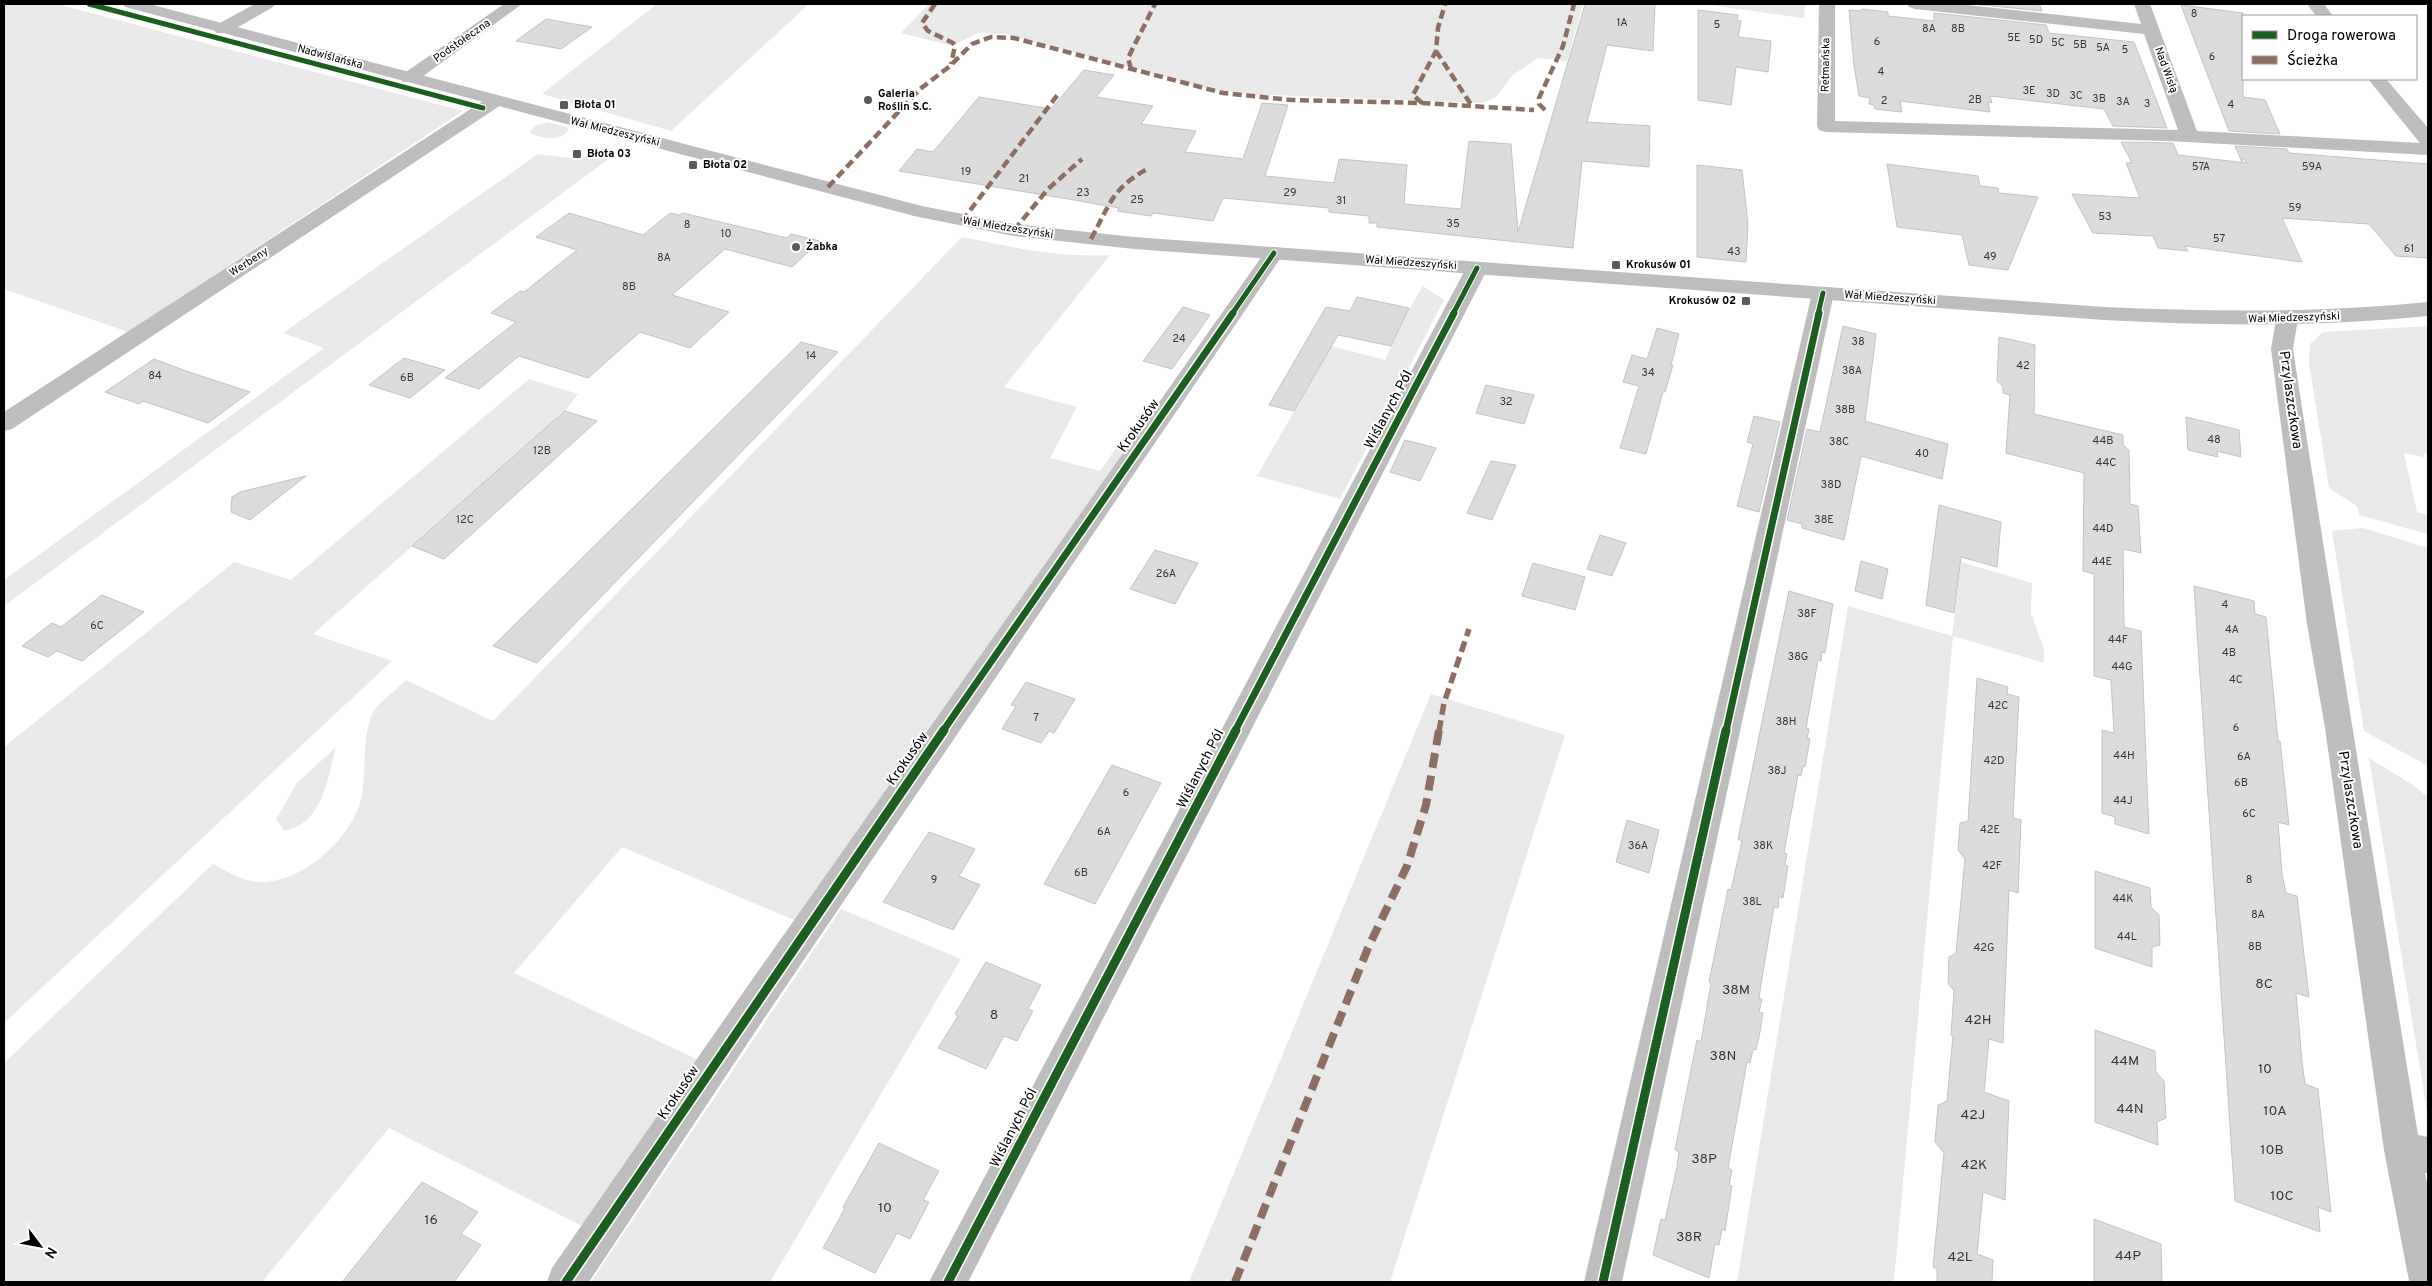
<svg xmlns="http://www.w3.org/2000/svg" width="2432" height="1286" font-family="Overpass,sans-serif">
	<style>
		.green { fill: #e9e9e9 }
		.building { fill: #dcdcdc; stroke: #c4c4c4 }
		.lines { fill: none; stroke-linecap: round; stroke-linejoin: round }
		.minor { fill: #bdbdbd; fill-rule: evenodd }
		.major { fill: #bdbdbd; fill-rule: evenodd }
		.quiet-far2 { stroke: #8d6e63; stroke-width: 4.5; stroke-dasharray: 9 4.5; stroke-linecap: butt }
		.quiet-far1 { stroke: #8d6e63; stroke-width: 5.5; stroke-dasharray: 11 5.5; stroke-linecap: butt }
		.quiet { stroke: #8d6e63; stroke-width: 8; stroke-dasharray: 15 8; stroke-linecap: butt }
		.cycleway-far2-casing { stroke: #fff; stroke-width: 7 }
		.cycleway-far1-casing { stroke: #fff; stroke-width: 10 }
		.cycleway-casing { stroke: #fff; stroke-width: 12 }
		.cycleway-far2 { stroke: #1b5e20; stroke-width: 5 }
		.cycleway-far1 { stroke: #1b5e20; stroke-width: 7 }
		.cycleway { stroke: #1b5e20; stroke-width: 9 }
		.poi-dot { fill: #595959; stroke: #fff; stroke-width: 2 }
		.labels { text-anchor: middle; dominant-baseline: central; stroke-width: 4; stroke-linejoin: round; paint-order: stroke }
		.number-label { font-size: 11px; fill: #373737 }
		.far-street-label { font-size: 11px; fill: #000; stroke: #fff }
		.far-poi-label { font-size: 11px; font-weight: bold; fill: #000; stroke: #fff; text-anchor: start }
		.street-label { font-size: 14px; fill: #000; stroke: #fff }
		.near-number-label { font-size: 14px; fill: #373737 }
	</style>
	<rect width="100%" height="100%" fill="#fff"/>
	<path class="green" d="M4 4H57L463 111 128 332 4 289Z
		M657 4H809L671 131 542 94Z
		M929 4H1583L1567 61 1538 58 1513 75 1495 98 1483 103 1242 94 1202 87 1005 34 978 33 952 46 901 33Z
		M1702 4H1805L1804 18Z
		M547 122 567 127 569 130C560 142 542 139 530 133V131L535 126Z
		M538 154 572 158 614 155 4 606V580L324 348 283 333Z
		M962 237C1011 247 1060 258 1110 255L1004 387 1077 407 1050 458 1100 471 1132 425 1144 428 803 924 622 847 514 973 707 1064 592 1231 389 1128 262 1282H4V1063L213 864C225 870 238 878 251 881 297 890 354 838 362 795 366 772 362 728 375 709 383 699 397 689 406 680L493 721Z
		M1423 286 1444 300 1340 499 1257 476 1315 375 1327 345 1385 360 1405 316Z
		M2428 326V454L2424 453V457L2404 453 2417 512 2428 515V534L2359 515 2357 506 2329 488 2309 363 2310 344 2323 332Z
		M529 379 578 394 565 411 313 634 392 661 4 1023V747L234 562 291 580Z
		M2363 528 2428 548V766L2364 731 2332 531Z
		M1961 562 2032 583 2031 613 2044 649V663L1953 636 1894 1282H1737L1848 606 1952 636Z
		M1431 694 1565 735 1390 1282H1189Z
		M336 747C327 779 323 824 284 831L276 819 297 783Z
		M2369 758 2413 785 2428 797V1117Z
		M841 909 961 959 770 1282H591Z"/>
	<path class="building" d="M1585 4H1655L1653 51 1607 45 1587 122 1650 126 1649 167 1582 161 1573 248 1377 227V223H1369V216L1329 212V208L1223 198 1213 221 1153 213 1151 216 1117 211 1119 208 1074 200 899 171 917 149 933 152 979 97 1051 109 1084 70 1114 75 1096 97 1153 106 1141 124 1196 131 1185 152 1243 159 1262 103 1288 105 1265 176 1334 183 1339 159 1407 165 1404 204 1461 209 1469 141 1511 144 1518 232Z
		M1973 4H2039L2042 11Z
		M2181 5 2243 13V97L2265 100 2280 134 2229 131Z
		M1862 9 1888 12V16L1934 21V13L2046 25 2049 33 2134 42 2167 128 2113 126 2104 109 1990 96 1992 103 1988 102 1990 112 1900 101 1902 112 1875 109 1874 105 1869 104 1870 98 1859 96 1854 65 1849 10 1862 11Z
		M1698 10 1738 15 1737 20 1741 21 1738 37 1771 41 1768 72 1736 67 1731 105 1698 100Z
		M546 19 592 27 561 49 516 41Z
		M2121 142 2173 143 2178 155 2247 163 2243 158 2242 162 2235 146 2287 149 2289 153 2428 164V258L2396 256 2369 224 2282 218 2302 262 2185 246 2188 251 2158 248 2153 236 2093 233 2072 194 2140 198 2126 163H2132Z
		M1887 164 1978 176 1980 186 1998 188 1999 193 2038 197 2008 270 1969 265 1962 235 1897 227Z
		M1697 165 1742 170 1748 224 1746 262 1697 257Z
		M569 213 643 235 670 213 679 215 683 213 787 238 791 234 820 241 792 267 725 249 672 295 729 312 690 348 640 332 588 378 519 356 479 389 445 378 516 322 491 313 520 291 524 292 577 250 536 237Z
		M1357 297 1409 308 1391 346 1338 335 1294 411 1269 405 1326 307 1350 311Z
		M1183 307 1210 315 1172 369 1143 361Z
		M1843 326 1876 334 1865 421 1948 444 1942 479 1861 456 1844 540 1802 528V524L1787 520 1807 429 1820 432Z
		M1657 328 1679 334 1671 365H1673L1665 392H1663L1646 454 1620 448 1639 386 1623 382 1632 355 1647 359Z
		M1999 337 2035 345 2034 414 2123 435V445L2129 450 2130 504 2138 506 2141 553 2123 549 2124 627 2141 631 2149 834 2115 824V817L2102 813V730L2114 733 2111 680 2094 676V574L2083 571 2084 473 2006 453 2010 395 2003 393V386L1997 381Z
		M801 342 838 352 537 663 493 646Z
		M404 358 445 370 410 398 369 385Z
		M154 359 186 371 250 392 208 423 143 401 139 404 105 392Z
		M1486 385 1534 395 1524 424 1476 413Z
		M565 411 597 421 444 559 412 546Z
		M1754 416 1780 422 1759 512 1737 506 1753 444 1747 442Z
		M2186 417 2239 430 2241 457 2217 451 2218 457 2188 450Z
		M1405 440 1436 448 1420 481 1390 472Z
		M1491 461 1516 465 1492 520 1467 513Z
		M306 476 250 520 231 512 232 497 240 492Z
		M1939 505 2001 522 1997 567 1961 557 1954 613 1926 605Z
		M1600 535 1626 543 1612 576 1587 569Z
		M1155 550 1198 563 1175 604 1130 589Z
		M1861 561 1888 569 1882 599 1855 591Z
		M1533 563 1585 577 1575 610 1522 596Z
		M2194 586 2254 601 2255 614 2266 617 2278 741H2280L2289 825 2278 822 2282 874 2286 893 2297 896 2309 997 2296 993 2302 1062 2305 1084 2318 1089 2331 1212 2318 1207 2320 1232 2235 1201Z
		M1789 591 1833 604 1825 653 1822 652 1821 661 1818 660 1806 728 1809 729 1807 738 1810 739 1805 767 1803 766 1801 776 1798 775 1784 853 1787 854 1785 865 1788 866 1783 898 1779 896 1778 908 1774 907 1763 972 1759 998 1762 999 1759 1012 1763 1013 1760 1032 1756 1050 1753 1049 1750 1063 1747 1062 1728 1168 1732 1170 1729 1185 1732 1186 1725 1231 1722 1229 1719 1245 1715 1244 1709 1278 1653 1255 1661 1219 1665 1220 1677 1167 1679 1152 1675 1150 1697 1040 1701 1042 1711 983 1709 982 1728 889 1731 890 1742 841 1738 839Z
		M102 595 144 612 82 661 57 651 48 657 22 646 52 623 61 627Z
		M1977 678 2008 687 2007 694 2019 697 2013 818 2021 820 2018 893 2009 890 2003 1043 1989 1039 1984 1092 2009 1101 2005 1200 1983 1192 1977 1254 1993 1260 1992 1282H1937V1269L1933 1267 1944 1153 1935 1142 1938 1105 1947 1101 1953 1036 1951 1035 1954 991 1948 983 1949 957 1956 953 1965 859 1958 850 1960 823 1968 821Z
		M1026 682 1075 699 1054 733 1049 731 1041 743 1002 729 1016 706 1011 705Z
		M1112 765 1161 783 1095 904 1044 884Z
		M1627 820 1659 830 1649 873 1616 862Z
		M929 832 975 849 959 876 980 885 953 930 883 902Z
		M2095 871 2150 888 2151 907 2159 915 2160 945 2152 947V967L2095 948Z
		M986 962 1041 985 1028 1009 1033 1011 1017 1041 1004 1036 986 1069 938 1048 958 1016 955 1014Z
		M2095 1030 2155 1051 2156 1072 2164 1081 2166 1118 2157 1122 2158 1145 2095 1122Z
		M879 1143 939 1171 923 1200 929 1202 910 1239 897 1233 875 1273 823 1248 845 1208 843 1207Z
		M422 1182 478 1212 461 1234 481 1245 454 1282H342Z
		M2094 1219 2161 1244 2162 1282H2094Z"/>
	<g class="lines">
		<path class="minor" d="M255 4H275L273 7 228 33H216L214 29 216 25Z
			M504 4H522L415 82H403L400 78 403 74Z
			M1819 4H1835V121L2178 130 2144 34 1915 9 1909 7 1907 4H1958L2141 24 2134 4H2150L2197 131 2420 143 2368 79H2386L2428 128V155L2168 141 1826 132 1819 130 1817 126Z
			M2307 4H2324L2333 16H2316Z
			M495 96 501 97 504 101 501 105 12 429 4 431V412L489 97Z
			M1274 247 1281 249 1284 253 759 1026 589 1282H547L552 1268 735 1004 1267 249Z
			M1477 262 1484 264 1488 268 968 1282H929L1466 268 1470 264Z
			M1823 287 1831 288 1834 293 1622 1282H1584L1812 293 1815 288Z
			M2287 312 2295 314 2298 319 2293 349C2333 611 2376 873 2418 1135L2428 1137V1173H2425L2428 1189V1282L2409 1281 2384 1150 2325 728 2307 624 2271 349 2276 319 2279 314Z"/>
		<path class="major" d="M123 4H149L922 206 1014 224 1134 237 2104 307C2213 312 2320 313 2428 302V316C2320 327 2213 326 2104 320L1134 249 1014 236 914 216 125 7Z"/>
		<path class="quiet-far2" d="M935 4 922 23 928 31 953 43 955 46 951 64
			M1436 51 1472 106
			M1131 69 1128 58 1155 4
			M1422 103 1413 95 1436 51 1438 28 1445 4
			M1545 110 1539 104V98L1563 46 1574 4
			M828 187 920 89 950 66 972 44 991 37 1014 38 1223 93 1291 100 1422 103 1534 110
			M962 221 1059 93
			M1014 230 1048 189 1082 159
			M1091 239C1110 204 1112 188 1149 168"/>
		<path class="quiet-far1" d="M1439 731 1444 703 1469 629"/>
		<path class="quiet" d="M1235 1282 1368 948 1407 866 1426 805 1439 730"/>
		<g class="cycleway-far2-casing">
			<path id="cycleway-far2" d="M89 4 483 108
				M1232 314 1274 253
				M1453 314 1477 268
				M1818 314 1823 293"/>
		</g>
		<g class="cycleway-far1-casing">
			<path id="cycleway-far1" d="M943 731 1233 313
				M1235 731 1454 313
				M1726 731 1819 313"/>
		</g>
		<g class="cycleway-casing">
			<path id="cycleway" d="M566 1282 944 730
				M948 1282 1236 730
				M1603 1282 1726 730"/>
		</g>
		<use href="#cycleway-far2" class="cycleway-far2"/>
		<use href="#cycleway-far1" class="cycleway-far1"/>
		<use href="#cycleway" class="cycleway"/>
	</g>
	<g class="poi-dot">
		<circle cx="868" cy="100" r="5"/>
		<rect x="559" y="100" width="10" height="10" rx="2.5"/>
		<rect x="572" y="149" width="10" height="10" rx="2.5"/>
		<rect x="688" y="160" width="10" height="10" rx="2.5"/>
		<circle cx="796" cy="247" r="5"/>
		<rect x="1611" y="260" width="10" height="10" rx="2.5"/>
		<rect x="1741" y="296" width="10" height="10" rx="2.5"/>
	</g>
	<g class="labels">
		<g class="number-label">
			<text x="2194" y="14">8</text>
			<text x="1622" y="23">1A</text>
			<text x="1717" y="25">5</text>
			<text x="1929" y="29">8A</text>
			<text x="1958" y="29">8B</text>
			<text x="2014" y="38">5E</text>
			<text x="2036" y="40">5D</text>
			<text x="1877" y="42">6</text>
			<text x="2058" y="43">5C</text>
			<text x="2080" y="45">5B</text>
			<text x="2103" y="48">5A</text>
			<text x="2125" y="50">5</text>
			<text x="2212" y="57">6</text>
			<text x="1881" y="72">4</text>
			<text x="2029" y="91">3E</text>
			<text x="2053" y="94">3D</text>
			<text x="2076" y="96">3C</text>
			<text x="2099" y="99">3B</text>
			<text x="1975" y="100">2B</text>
			<text x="1884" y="101">2</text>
			<text x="2123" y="102">3A</text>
			<text x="2147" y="104">3</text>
			<text x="2231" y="105">4</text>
			<text x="2201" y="167">57A</text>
			<text x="2312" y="167">59A</text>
			<text x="966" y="172">19</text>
			<text x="1024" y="179">21</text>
			<text x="1083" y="193">23</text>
			<text x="1290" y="193">29</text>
			<text x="1137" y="200">25</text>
			<text x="1341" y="201">31</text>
			<text x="2295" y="208">59</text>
			<text x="2105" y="217">53</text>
			<text x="1453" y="224">35</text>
			<text x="687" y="225">8</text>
			<text x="726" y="234">10</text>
			<text x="2219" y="239">57</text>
			<text x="2409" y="249">61</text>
			<text x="1734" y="252">43</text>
			<text x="1990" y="257">49</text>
			<text x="664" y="258">8A</text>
			<text x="629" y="287">8B</text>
			<text x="1179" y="339">24</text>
			<text x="1858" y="342">38</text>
			<text x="811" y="356">14</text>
			<text x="2023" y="366">42</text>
			<text x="1852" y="371">38A</text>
			<text x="1648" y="373">34</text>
			<text x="155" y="376">84</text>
			<text x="407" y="378">6B</text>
			<text x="1506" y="402">32</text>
			<text x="1845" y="410">38B</text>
			<text x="2214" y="440">48</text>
			<text x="2103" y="441">44B</text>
			<text x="1839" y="442">38C</text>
			<text x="542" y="451">12B</text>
			<text x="1922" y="454">40</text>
			<text x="2106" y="463">44C</text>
			<text x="1831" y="485">38D</text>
			<text x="465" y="520">12C</text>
			<text x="1824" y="520">38E</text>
			<text x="2103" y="529">44D</text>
			<text x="2102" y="562">44E</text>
			<text x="1166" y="574">26A</text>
			<text x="2225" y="605">4</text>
			<text x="1807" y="614">38F</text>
			<text x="97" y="626">6C</text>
			<text x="2232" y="630">4A</text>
			<text x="2118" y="640">44F</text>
			<text x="2229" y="653">4B</text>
			<text x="1798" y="657">38G</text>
			<text x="2122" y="667">44G</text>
			<text x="2236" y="680">4C</text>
			<text x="1998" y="706">42C</text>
			<text x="1036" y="718">7</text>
			<text x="1786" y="722">38H</text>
			<text x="2236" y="728">6</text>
			<text x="2124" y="756">44H</text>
			<text x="2244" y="757">6A</text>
			<text x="1994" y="761">42D</text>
			<text x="1777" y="771">38J</text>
			<text x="2241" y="783">6B</text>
			<text x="1126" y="793">6</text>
			<text x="2123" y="801">44J</text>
			<text x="2249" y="814">6C</text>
			<text x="1990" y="830">42E</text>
			<text x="1104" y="832">6A</text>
			<text x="1638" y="846">36A</text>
			<text x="1763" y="846">38K</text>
			<text x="1992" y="866">42F</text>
			<text x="1081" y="873">6B</text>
			<text x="934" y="880">9</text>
			<text x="2249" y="880">8</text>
			<text x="2123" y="899">44K</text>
			<text x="1752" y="902">38L</text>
			<text x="2258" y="915">8A</text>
			<text x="2127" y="937">44L</text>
			<text x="2255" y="947">8B</text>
			<text x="1984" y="948">42G</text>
		</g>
		<g class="far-street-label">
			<text transform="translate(462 41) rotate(-35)">Podstołeczna</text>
			<text transform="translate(330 57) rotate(15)">Nadwiślańska</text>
			<text transform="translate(1826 65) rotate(-89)">Retmańska</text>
			<text transform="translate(2166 70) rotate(70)">Nad Wisłą</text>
			<text transform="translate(615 132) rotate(14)">Wał Miedzeszyński</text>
			<text transform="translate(1008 228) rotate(9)">Wał Miedzeszyński</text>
			<text transform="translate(249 262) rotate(-33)">Werbeny</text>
			<text transform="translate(1411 263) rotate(4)">Wał Miedzeszyński</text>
			<text transform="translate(1890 298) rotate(4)">Wał Miedzeszyński</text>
			<text transform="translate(2294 318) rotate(-2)">Wał Miedzeszyński</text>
		</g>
		<g class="far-poi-label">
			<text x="878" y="94">Galeria<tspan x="878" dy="13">Roślin S.C.</tspan></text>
			<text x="574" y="105">Błota 01</text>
			<text x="587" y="154">Błota 03</text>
			<text x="703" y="165">Błota 02</text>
			<text x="806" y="247">Żabka</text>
			<text x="1626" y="265">Krokusów 01</text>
			<text x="1736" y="301" text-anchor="end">Krokusów 02</text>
		</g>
		<g class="street-label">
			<text transform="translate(2290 400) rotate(82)">Przylaszczkowa</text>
			<text transform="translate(1389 410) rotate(-62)">Wiślanych Pól</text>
			<text transform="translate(1139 426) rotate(-55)">Krokusów</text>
			<text transform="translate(908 759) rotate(-55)">Krokusów</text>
			<text transform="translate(1201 769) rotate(-63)">Wiślanych Pól</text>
			<text transform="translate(2350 800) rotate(81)">Przylaszczkowa</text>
			<text transform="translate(679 1093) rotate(-56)">Krokusów</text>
			<text transform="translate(1014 1128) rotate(-63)">Wiślanych Pól</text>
		</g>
		<g class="near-number-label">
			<text x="2264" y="984">8C</text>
			<text x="1736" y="990">38M</text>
			<text x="994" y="1015">8</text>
			<text x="1978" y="1020">42H</text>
			<text x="1723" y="1056">38N</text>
			<text x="2125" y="1061">44M</text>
			<text x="2265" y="1069">10</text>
			<text x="2130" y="1109">44N</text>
			<text x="2275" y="1111">10A</text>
			<text x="1973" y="1115">42J</text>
			<text x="2272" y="1150">10B</text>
			<text x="1704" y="1159">38P</text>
			<text x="1974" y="1165">42K</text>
			<text x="2282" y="1196">10C</text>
			<text x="885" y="1208">10</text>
			<text x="431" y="1220">16</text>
			<text x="1689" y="1237">38R</text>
			<text x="2128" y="1256">44P</text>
			<text x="1960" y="1257">42L</text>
		</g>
	</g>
	<rect width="2432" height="1286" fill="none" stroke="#000000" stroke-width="10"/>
	<rect x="2242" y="15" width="175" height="65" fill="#ffffff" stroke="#999999"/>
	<rect x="2252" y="31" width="25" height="8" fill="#1b5e20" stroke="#999999"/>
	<text x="2287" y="40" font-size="15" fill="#000000">Droga rowerowa</text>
	<rect x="2252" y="56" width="25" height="8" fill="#8d6e63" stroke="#999999"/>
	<text x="2287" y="65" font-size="15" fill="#000000">Ścieżka</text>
	<g transform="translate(40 1246) rotate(122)" stroke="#ffffff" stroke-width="4" paint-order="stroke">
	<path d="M0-4L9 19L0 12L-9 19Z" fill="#000000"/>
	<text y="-8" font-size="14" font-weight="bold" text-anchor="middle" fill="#000000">N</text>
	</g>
</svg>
